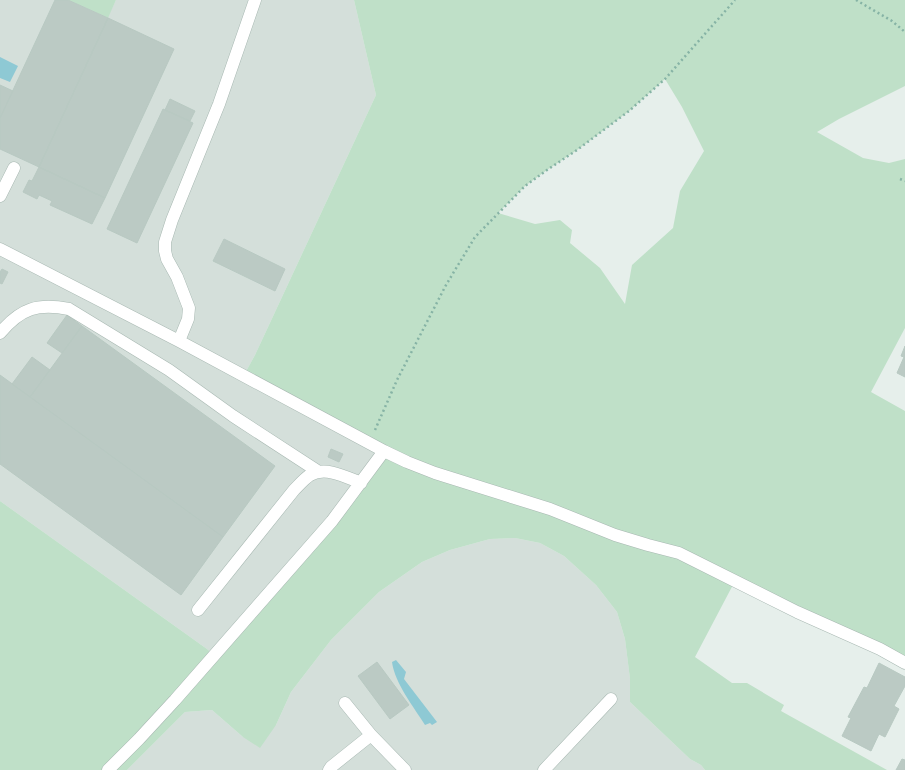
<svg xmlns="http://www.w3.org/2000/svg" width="905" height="770" font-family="Karla,sans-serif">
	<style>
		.built { fill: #d4dfda }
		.green { fill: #bfe0c8; fill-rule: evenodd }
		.water { fill: #8ec9d4 }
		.building { fill: #bbcac4; stroke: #b8c9c2 }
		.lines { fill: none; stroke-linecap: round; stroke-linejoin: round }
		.minor-casing { stroke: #a8b8b2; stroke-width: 13 }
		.path { stroke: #86b3a5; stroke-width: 2.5; stroke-dasharray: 2 3; stroke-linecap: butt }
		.minor { stroke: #fff; stroke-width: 12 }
	</style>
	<rect width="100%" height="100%" fill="#e6efeb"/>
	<path class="built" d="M0 0H68L107 18 116 0H354L376 95 255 355 244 375 384 451 214 655 207 649 0 501Z
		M515 538 540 543 564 556 596 585 617 612 625 639 630 679V702L690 759 701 765 705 770H127L185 712 212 710 243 737 276 725 291 692 331 640 379 592 422 562 450 550 490 539Z"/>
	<path class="green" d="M68 0H116L108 18Z
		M354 0H905V86L839 119 817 132 863 158 889 163 905 159V328L871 392 905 411V663L735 581 695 657 732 683H747L784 705 781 711 887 770H705L701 765 690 759 630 702V679L625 639 617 612 596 585 564 556 540 543 515 538 490 539 450 550 422 562 379 592 331 640 291 692 276 725 260 748 243 737 212 710 185 712 127 770H0V501L207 649 214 655 384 451 244 375 255 355 376 95ZM665 79 682 107 704 151 680 191 673 228 632 265 625 304 600 268 570 243 572 230 560 220 535 224 498 213 525 186 547 170 577 150 629 111Z"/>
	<path class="water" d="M0 57 18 66 10 82 0 78Z
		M396 660 406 672 404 679 437 722 432 725 430 723 425 725C414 707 395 684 392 662Z"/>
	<path class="building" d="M55 0H68L108 18 39 167 0 149V118Z
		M108 18 174 49 105 198 39 167Z
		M0 85 13 91 0 118Z
		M170 99 195 111 190 121 165 110Z
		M163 109 193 123 137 243 107 229Z
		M39 167 105 198 92 224 50 205 52 201 39 195 37 199 23 192 29 180 32 181Z
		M224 239 285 269 275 291 213 261Z
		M2 269 8 272 2 284 0 283V272Z
		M67 315 82 326 62 353 47 343Z
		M82 326 275 466 223 537 30 397Z
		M905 346V377L897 373 904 357 901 356Z
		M32 357 50 370 30 397 12 384Z
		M0 375 223 537 181 595 0 464Z
		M331 449 343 454 339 462 328 457Z
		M377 662 409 705 390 719 358 676Z
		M879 663 905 677V686L894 706 899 709 885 737 879 734 871 751 842 736 851 718 848 717 864 687 867 688Z
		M902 759 905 760V770H896Z"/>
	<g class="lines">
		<g class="minor-casing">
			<path id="minor" d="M0 196 14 168
				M0 249 179 341 384 451 332 521 175 700 139 739 108 770
				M0 333C21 308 38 303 69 309L169 370 233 416 319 472
				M179 341 188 319 189 308 177 277 167 259 165 251V242L172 220 219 104 255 0
				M384 451 407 462 435 473 550 509 615 535 648 545 679 553 797 612 880 649 905 663
				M198 610 294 490C299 485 304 479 310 475 326 466 346 477 361 483
				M345 703 371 735 405 770
				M329 770 331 767 371 735
				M544 770 611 699"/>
		</g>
		<path class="path" d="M856 0 892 21 905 32
			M900 179 905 181
			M375 430 397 380 446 285 475 237 525 186 547 170 577 150 629 111 665 79 735 0"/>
		<use href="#minor" class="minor"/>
	</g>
</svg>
